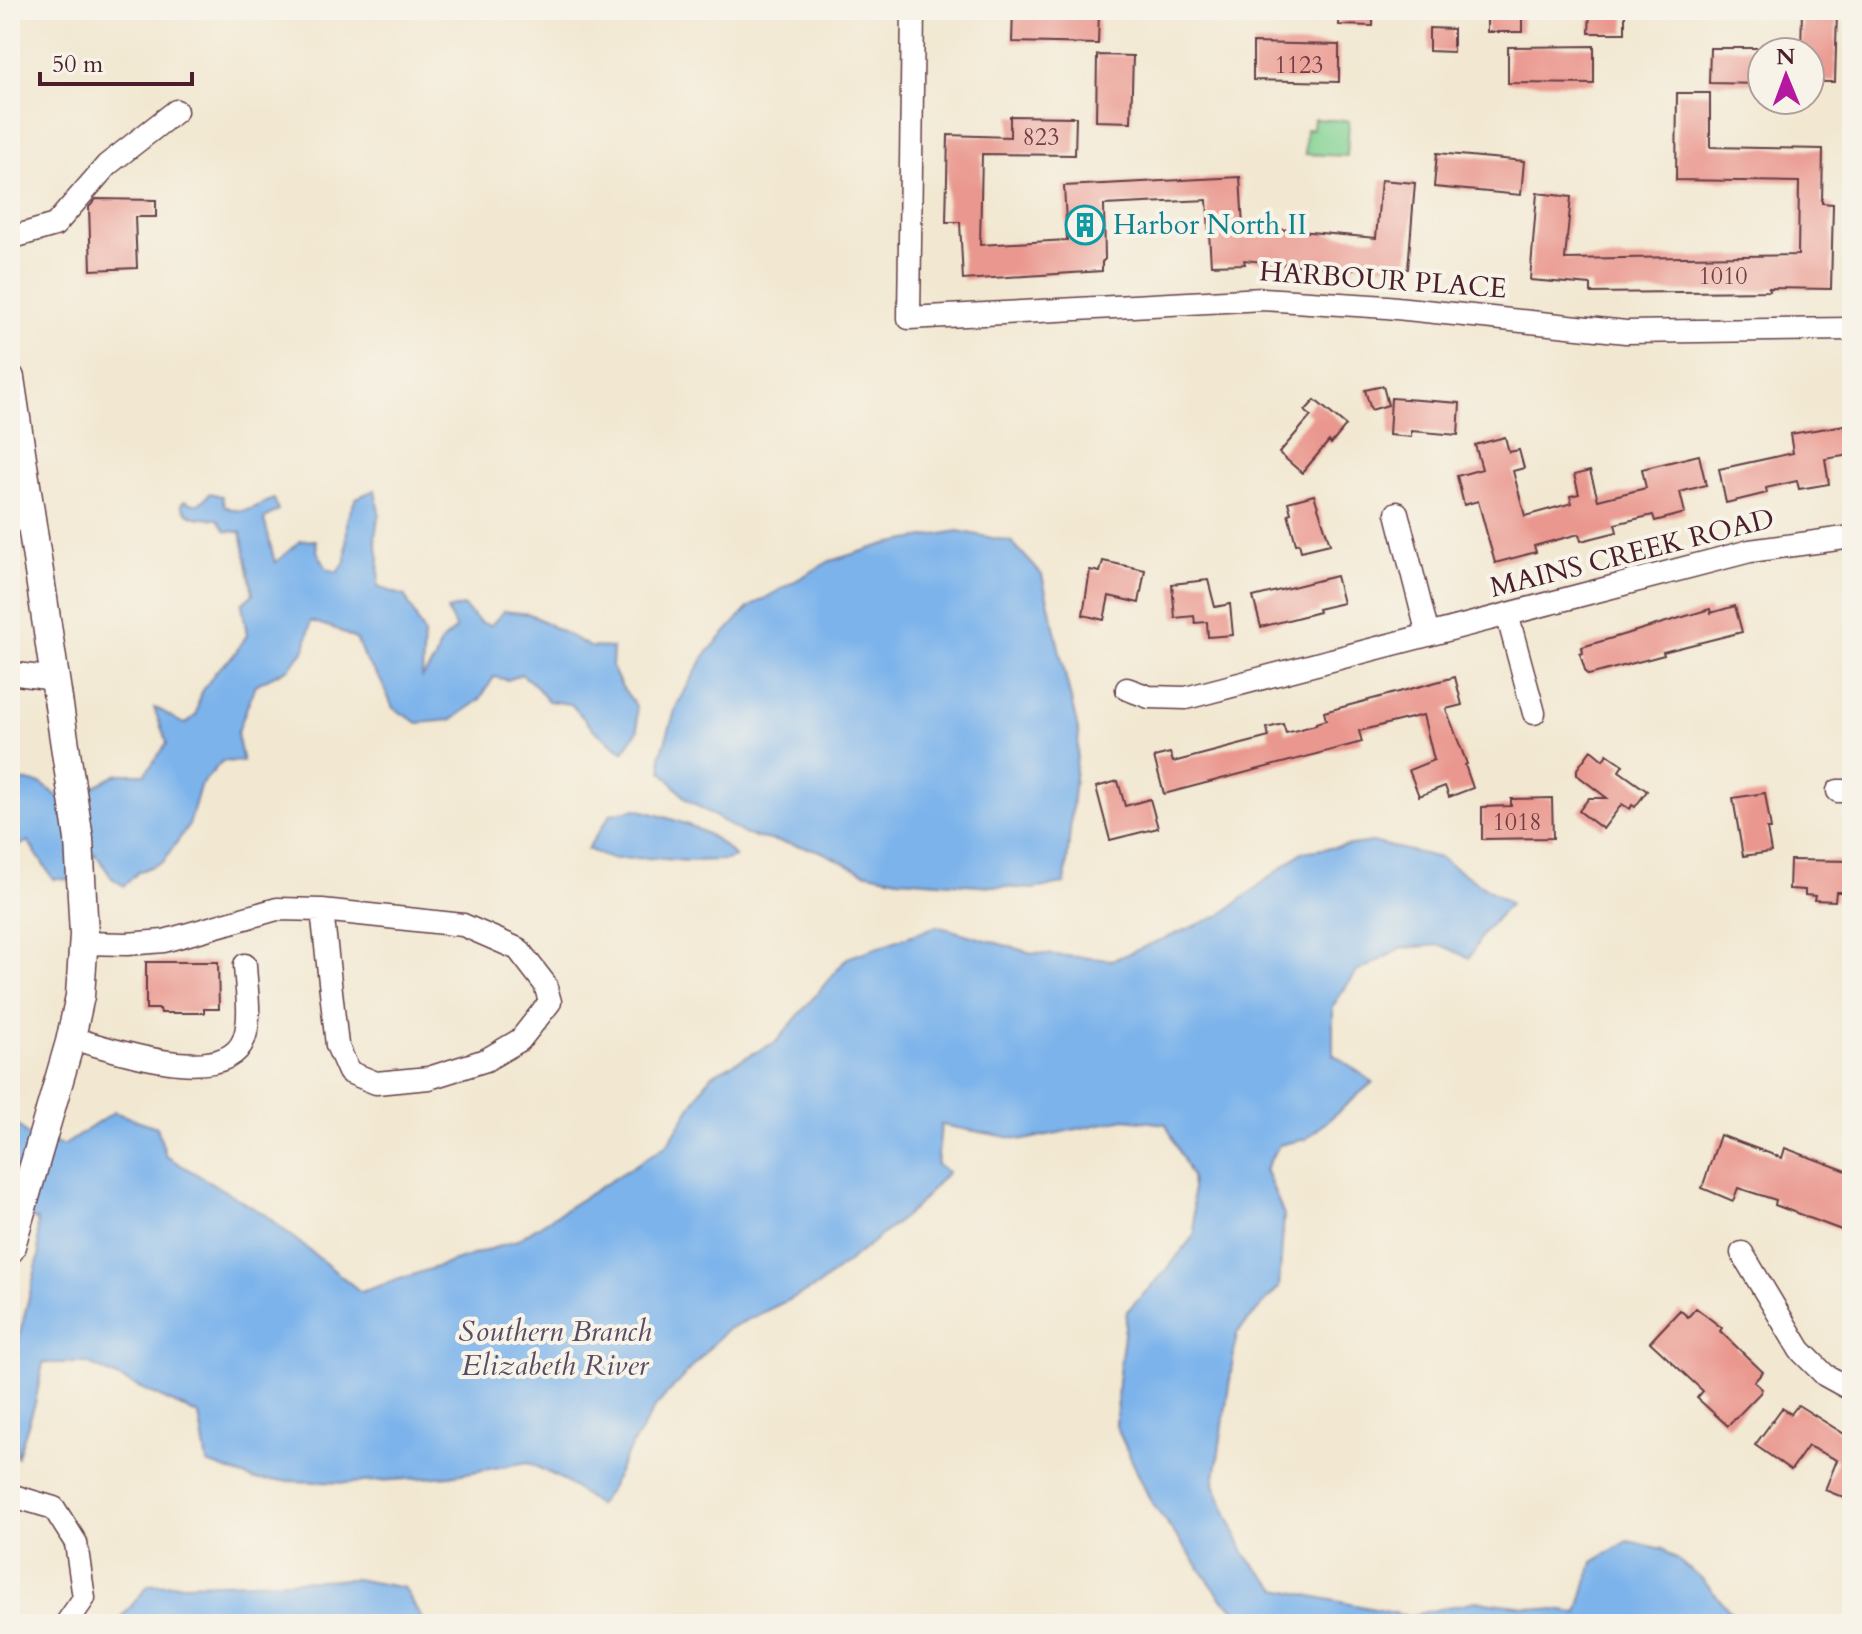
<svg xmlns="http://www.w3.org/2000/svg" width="1862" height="1634" font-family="Cardo,serif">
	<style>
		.green { fill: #81d293; stroke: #66785f; stroke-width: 2 }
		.water { fill: #7cb3eb; stroke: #63698b; stroke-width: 2 }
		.building { fill: #ea988f }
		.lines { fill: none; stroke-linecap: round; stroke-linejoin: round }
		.minor-casing { stroke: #633d44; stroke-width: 25 }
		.major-casing { stroke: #633d44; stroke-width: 31 }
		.minor { stroke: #fff; stroke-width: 22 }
		.major { stroke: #fff; stroke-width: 28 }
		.labels { text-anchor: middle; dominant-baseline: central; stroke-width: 8; stroke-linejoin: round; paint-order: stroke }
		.number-label { font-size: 24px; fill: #723d44 }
		.culture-label { font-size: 28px; fill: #0d838f; stroke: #f7f3e8; text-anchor: start }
		.street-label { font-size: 28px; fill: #4a1f2b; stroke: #f7f3e8 }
		.water-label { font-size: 30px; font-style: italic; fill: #594b65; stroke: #f7f3e8 }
	</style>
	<rect width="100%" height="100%" fill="#f7f3e8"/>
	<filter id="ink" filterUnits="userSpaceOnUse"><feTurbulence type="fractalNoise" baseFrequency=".0125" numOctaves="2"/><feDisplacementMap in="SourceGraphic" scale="16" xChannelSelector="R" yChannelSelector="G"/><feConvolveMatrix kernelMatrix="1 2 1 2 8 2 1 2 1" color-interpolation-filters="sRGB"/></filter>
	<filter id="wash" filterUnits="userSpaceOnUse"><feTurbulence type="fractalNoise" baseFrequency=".006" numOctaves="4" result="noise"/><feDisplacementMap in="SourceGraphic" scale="32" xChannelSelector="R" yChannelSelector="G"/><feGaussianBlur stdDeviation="1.8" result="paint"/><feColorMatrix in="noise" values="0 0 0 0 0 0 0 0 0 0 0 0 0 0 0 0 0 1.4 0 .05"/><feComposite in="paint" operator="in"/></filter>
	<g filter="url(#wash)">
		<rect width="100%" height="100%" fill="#f2e8d2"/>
		<path class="green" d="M1314 119 1349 121 1347 156 1305 154 1306 129H1313Z"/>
		<path class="water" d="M375 490 379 512 375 537 379 559 378 587 405 596 424 634 422 677 435 660 440 643 456 629 447 610 463 606 481 623 491 625 504 611 530 614 590 647 613 648 612 667 620 684 636 706 638 730 623 752 593 729 571 704 548 701 535 685 521 674 508 680 494 677 480 699 452 720 418 723 393 708 381 681 364 658 357 640 336 629 311 621 305 649 289 668 255 685 237 734 243 762 222 761 200 786 189 825 163 862 138 872 124 886 112 878 95 853 85 880 53 879 28 841 10 851V778L42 784 59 797 91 788 118 774H145L167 743 154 708C167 711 173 721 186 724L196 715 200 695 216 671 233 656 247 635 242 604 253 594 241 532 226 531 218 519C203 518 188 520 181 504L185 501C198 507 201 504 210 493L222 496 224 506C247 517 253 506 274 499L278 510 264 519 275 563 300 541 316 540 317 551 327 569 338 572 346 561 347 519 356 498Z
			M958 531 1012 542 1042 575 1079 734 1065 884 1032 889 898 879 863 872 818 850 746 835 686 799 662 771 661 755 677 705 705 655 748 608 830 561 886 544Z
			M636 809C672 819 710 827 735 857L726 860 688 861 653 858 611 859 587 849 611 814Z
			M1372 842 1440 858 1510 904 1484 932 1469 958 1441 945 1402 948 1355 973 1333 1006V1054L1373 1082 1306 1139 1279 1145 1265 1169 1284 1215 1279 1287 1237 1333 1214 1484 1246 1557 1278 1589 1408 1616 1476 1601 1578 1613 1593 1562 1628 1541 1663 1549 1702 1579 1741 1624H1252L1222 1599 1150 1500 1116 1426 1118 1381 1127 1311 1165 1272 1195 1234 1191 1176 1166 1124 1125 1119 1024 1140 941 1125 937 1165 948 1172 914 1209 818 1286 726 1330 656 1406 625 1457 609 1491 598 1505 563 1480 528 1462 450 1476 350 1483 255 1480 207 1463 199 1415 87 1363H43L35 1403 17 1459 16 1432 10 1431V1374L39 1256 37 1220 10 1212V1115L26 1134 63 1146 114 1112 157 1127 166 1156 264 1214 361 1292 515 1241 667 1145 711 1075 776 1042 847 958 937 926 1032 953 1113 960 1221 915 1302 852Z
			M355 1579 404 1588 425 1624H116L149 1585Z"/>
		<g id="blocks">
			<path class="building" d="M1013 10H1099L1098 44 1012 42Z
				M1340 10H1373V26L1339 25Z
				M1487 10H1522V32H1487Z
				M1590 10H1625V33H1589Z
				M1802 10H1836L1837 13 1835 82H1810V52H1801Z
				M1429 28 1453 29V52L1429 51Z
				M1253 43 1339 45V82L1253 80Z
				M1594 46V84L1508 83V47Z
				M1710 48H1762V84L1709 83Z
				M1097 55 1133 56 1131 122 1096 121Z
				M1677 93H1710V147L1823 149 1822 203 1833 204 1831 289 1769 288 1770 291 1591 293V285L1530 280 1537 193 1571 197 1565 259 1798 255 1799 182 1676 180Z
				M1010 116 1076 117 1075 155 982 154 980 245 1067 240 1064 186 1240 177 1243 226 1376 238 1381 180 1415 183 1408 269 1354 264 1353 270 1244 260 1245 264 1211 265 1207 200 1104 205 1105 259 1102 262V271L963 280 960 222H946L948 135 1010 137Z
				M1437 153 1524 161 1521 195 1434 187Z
				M96 199 156 200V217H135L137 268 91 270 89 207Z
				M1383 386 1388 405 1371 410 1365 390Z
				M1391 398 1460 403 1458 435 1411 431V437L1389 435Z
				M1315 400 1346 426 1331 444 1329 441 1302 473 1279 453 1311 416 1305 411Z
				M1845 425 1850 455 1825 459 1829 484 1799 489 1797 481 1766 488 1767 493 1726 503 1719 469 1793 453 1790 434Z
				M1505 437 1509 452 1519 450 1524 468 1513 471 1525 516 1572 503 1570 496 1579 494 1574 475 1590 471 1598 500 1646 488 1642 469 1699 455 1706 485 1680 492 1685 513 1655 521 1653 515 1615 524 1617 532 1581 541 1579 534 1534 546 1536 552 1495 563 1478 501 1464 505 1457 476 1482 469 1475 445Z
				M1314 495 1330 544 1301 551 1299 543 1296 544 1288 514 1291 513 1288 502Z
				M1103 561 1145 570 1139 603 1109 596 1104 620 1083 615 1090 570 1100 572Z
				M1336 576 1343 603 1318 609 1319 612 1261 627 1253 597Z
				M1208 580 1215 607 1230 604 1233 635 1208 637 1207 622 1195 623 1194 616 1175 618 1172 584Z
				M1735 606 1742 632 1663 652 1664 655 1589 675 1586 673 1580 654 1583 653 1582 647 1710 609 1711 613Z
				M1455 677 1462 705 1446 709 1467 764 1465 765 1473 788 1449 797 1445 786 1419 796 1409 770 1434 760 1423 715 1359 731 1362 742 1164 794 1154 757 1170 753 1173 762 1269 737 1267 728 1283 724 1286 733 1316 725V723L1326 720 1324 712Z
				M1591 750 1603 760 1607 754 1623 765 1619 771 1647 791 1635 807 1632 805 1630 809 1622 804 1603 829 1579 811 1589 798H1607L1577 775V769Z
				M1118 781 1125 806 1150 799 1158 828 1110 840 1096 787Z
				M1765 793 1771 829H1767L1771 852 1743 856 1733 798Z
				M1552 798 1553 838 1482 839V807L1511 806V799Z
				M1790 860 1852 861V892H1836L1835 901 1814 900 1815 896 1805 895V890L1789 889Z
				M146 962H218L219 1009H204V1013H161L160 1009H146Z
				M1720 1135 1782 1158 1785 1148 1852 1173V1234L1775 1205 1776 1200 1738 1188 1733 1201 1702 1188Z
				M1696 1308 1722 1328 1720 1331 1763 1372 1754 1382 1762 1389 1760 1393 1728 1426 1697 1398 1703 1391 1650 1342 1680 1310 1688 1317Z
				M1798 1405 1846 1435 1852 1424V1501L1825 1490 1837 1460 1808 1446 1791 1470 1755 1445 1782 1408 1791 1414Z"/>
		</g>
	</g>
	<g filter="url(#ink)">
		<use href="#blocks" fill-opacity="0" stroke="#633d44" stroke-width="2"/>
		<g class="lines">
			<g class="minor-casing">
				<path id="minor" d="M913 10 909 318 1263 299 1387 307 1626 332 1852 329
					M10 238 55 225 107 165 176 111
					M1397 513 1428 635
					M1507 614 1534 713
					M10 673 54 679
					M1127 689 1149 697 1186 698 1750 551 1852 537
					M1838 791H1852
					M84 943 127 944 164 941 277 909 322 910 463 925 518 949 545 984 550 1002 520 1040 486 1060 429 1078 376 1083 349 1072 337 1045 322 910
					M71 1038C108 1048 225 1090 244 1039 252 1017 246 988 245 965
					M1742 1253 1800 1350 1825 1375 1852 1390
					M10 1495 54 1508 76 1543 84 1598 66 1624"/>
			</g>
			<g class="major-casing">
				<path id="major" d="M10 378 79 839 84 935 80 996 70 1042 10 1249"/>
			</g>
			<use href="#minor" class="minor"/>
			<use href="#major" class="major"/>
		</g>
	</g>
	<defs>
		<g id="building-ring" transform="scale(2)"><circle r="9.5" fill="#f7f3e8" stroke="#0f9aa8" stroke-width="1.5"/><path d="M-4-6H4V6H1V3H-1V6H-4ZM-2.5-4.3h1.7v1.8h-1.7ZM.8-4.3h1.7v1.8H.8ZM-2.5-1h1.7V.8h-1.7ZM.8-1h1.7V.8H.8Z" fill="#0f9aa8"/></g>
	</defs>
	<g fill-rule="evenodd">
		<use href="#building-ring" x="1085" y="225"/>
	</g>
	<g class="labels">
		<g class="number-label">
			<text x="1299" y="65">1123</text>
			<text x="1041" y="137">823</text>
			<text x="1723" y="276">1010</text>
			<text x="1517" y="822">1018</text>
		</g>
		<g class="culture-label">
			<text x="1113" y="225">Harbor North II</text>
		</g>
		<g class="street-label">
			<text transform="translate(1383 280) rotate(4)">HARBOUR PLACE</text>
			<text transform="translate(1632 553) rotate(-14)">MAINS CREEK ROAD</text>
		</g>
		<g class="water-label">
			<text x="555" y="1331">Southern Branch<tspan x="555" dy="34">Elizabeth River</tspan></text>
		</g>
	</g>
	<rect width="1862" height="1634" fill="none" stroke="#f7f3e8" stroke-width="40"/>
	<g transform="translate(1786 76) rotate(359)"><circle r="38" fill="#f7f3e8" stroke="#b29e9c" stroke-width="2"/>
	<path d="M0-6L14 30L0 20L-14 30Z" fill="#b5179e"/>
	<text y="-12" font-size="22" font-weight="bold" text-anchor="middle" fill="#4a1f2b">N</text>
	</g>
	<path d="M40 72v12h152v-12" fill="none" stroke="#4a1f2b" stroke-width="4"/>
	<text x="52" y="72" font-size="24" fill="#4a1f2b" stroke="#f7f3e8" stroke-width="6" paint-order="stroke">50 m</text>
</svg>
